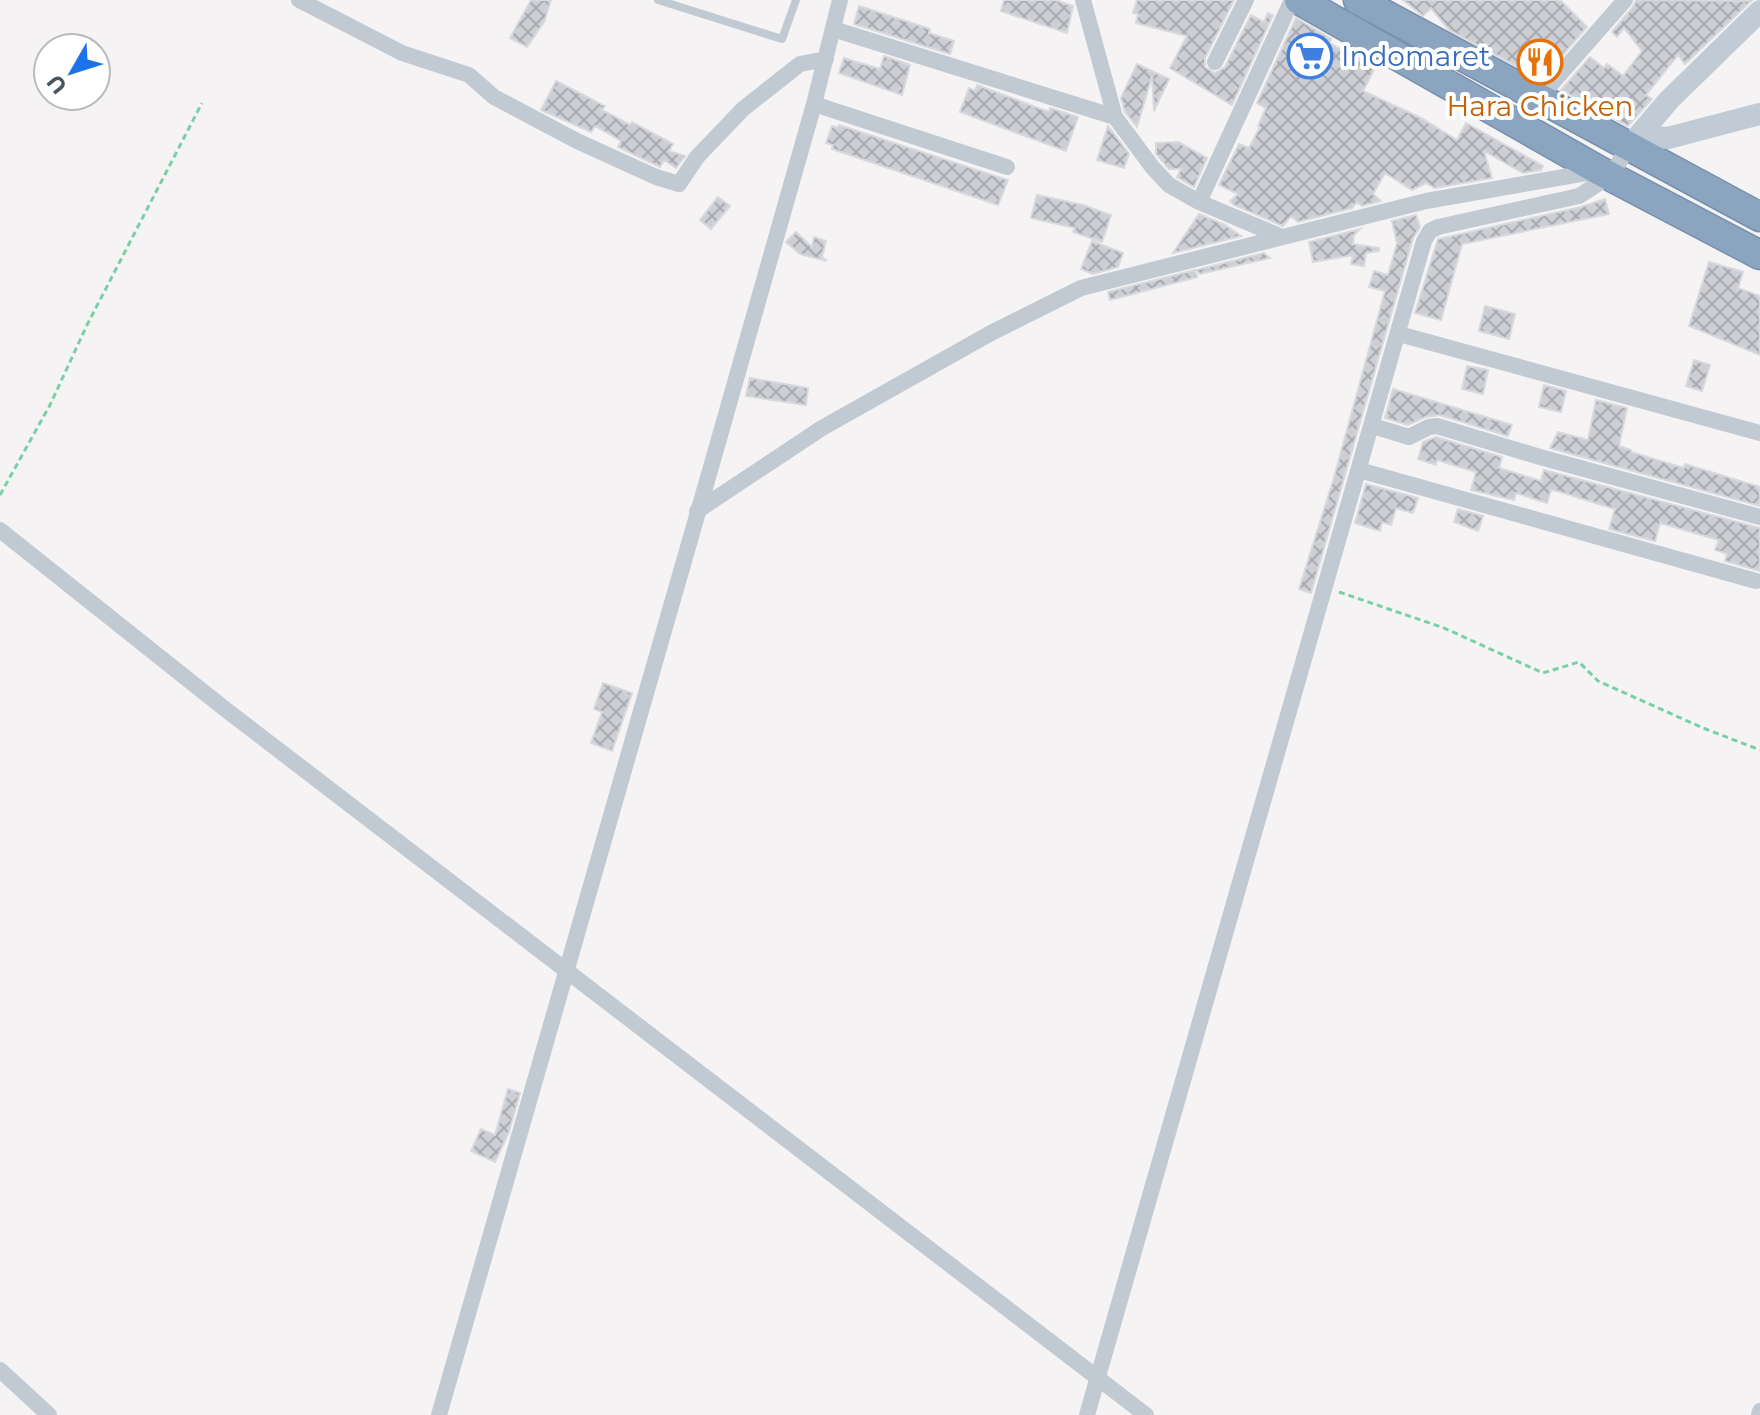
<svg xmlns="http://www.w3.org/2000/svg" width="1760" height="1415" font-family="Montserrat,sans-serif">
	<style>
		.building { fill: url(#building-cross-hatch); stroke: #d7d9de; stroke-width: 2 }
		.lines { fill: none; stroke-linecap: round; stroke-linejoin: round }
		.highway-casing { stroke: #7690ad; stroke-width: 31 }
		.path { stroke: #7ad0a6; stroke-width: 3; stroke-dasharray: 6 4; stroke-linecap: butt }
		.lane { stroke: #c1cad2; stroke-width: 8 }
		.street { stroke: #c1cad2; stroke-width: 16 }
		.secondary { stroke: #c1cbd6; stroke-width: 22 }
		.highway { stroke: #8ba5c1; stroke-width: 28 }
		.labels { text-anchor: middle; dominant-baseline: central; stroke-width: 8; stroke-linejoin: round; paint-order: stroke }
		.shop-label { font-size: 28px; fill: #366cbe; stroke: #fff; text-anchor: start }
		.food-label { font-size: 28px; fill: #c56008; stroke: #fff }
	</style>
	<defs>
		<pattern id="building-cross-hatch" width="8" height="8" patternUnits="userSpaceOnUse" patternTransform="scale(2)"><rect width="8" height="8" fill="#cdcfd5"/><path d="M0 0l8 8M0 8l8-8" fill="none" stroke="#a8abb0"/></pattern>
	</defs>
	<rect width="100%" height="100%" fill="#f5f3f3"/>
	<path class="building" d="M531 0H551L544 22 527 47 510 38Z
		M1004 0H1055L1073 6 1067 33 1001 11Z
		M1137 0H1234L1205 58V67L1215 73 1225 67 1251 15 1264 22 1268 13 1273 15 1232 105 1170 68 1187 36 1136 23 1138 14 1133 13Z
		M1403 0H1560L1587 27 1544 76 1525 58 1518 67 1449 30 1431 8 1423 16Z
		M1636 0 1751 1 1685 64 1678 55 1646 95 1652 99 1628 126 1561 90 1590 57 1604 68 1607 64 1623 76 1642 51 1624 28 1617 37 1612 32 1633 7Z
		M859 6 930 29 929 33 954 41 950 54 854 24Z
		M1296 18 1331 39 1329 43 1359 59 1361 55 1377 64 1363 91 1421 118 1457 140 1466 123 1543 166 1541 170 1523 173 1484 151 1492 178 1435 188 1426 183 1412 190 1385 173 1373 194 1381 201 1362 206 1357 202 1352 208 1298 222 1291 216 1283 226 1234 205 1230 201 1238 194 1219 185 1239 144 1249 148 1260 127 1258 126 1266 108 1257 103Z
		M884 56 910 65 902 95 839 73 844 58 880 69Z
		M1137 64 1169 79 1154 111 1152 76 1137 127 1125 112 1121 98Z
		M556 81 605 106 602 110 630 125 632 122 673 144 669 151 685 156 676 168 664 160 660 167 618 147 621 141 595 126 591 132 541 110Z
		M977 85 1049 112 1050 108 1078 117 1066 151 960 112 969 88 975 91Z
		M839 125 1008 180 998 205 832 149 833 145 826 143 832 126 838 128Z
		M1108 126 1129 154 1124 168 1097 160Z
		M1178 142 1207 158 1194 187 1177 177 1181 169H1169L1156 154V143Z
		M1037 195 1083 205 1111 215 1102 242 1073 232 1075 228 1031 218Z
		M718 197 730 206 711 229 700 220Z
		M1605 199 1609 214 1462 244 1441 320 1415 313 1438 239 1581 207Z
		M1199 214 1225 225 1241 236 1173 253Z
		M1416 215 1420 227 1413 238 1311 593 1299 589 1333 481 1385 291 1369 287 1374 271 1388 275 1397 243 1392 221Z
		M1360 229 1354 235 1353 244 1379 248V251L1366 253 1364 266 1351 264 1353 255 1313 262 1309 242Z
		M796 232 812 247 814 237 826 241 822 257 827 261 800 254 786 242Z
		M1092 241 1123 253 1118 267 1093 274 1081 269Z
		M1264 253 1270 258 1200 274 1196 270Z
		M1709 262 1743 272 1738 288 1760 296V355L1689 326Z
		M1195 270 1197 277 1110 300 1108 292Z
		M1485 306 1515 314 1509 339 1479 331Z
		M1694 360 1710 365 1702 391 1686 386Z
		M1467 366 1488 370 1483 394 1462 389Z
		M750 378 808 388 806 405 746 396Z
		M1544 385 1566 391 1561 412 1539 407Z
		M1393 389 1512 425 1508 436 1440 415 1425 417 1408 425 1385 418Z
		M1596 400 1627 408 1619 446 1631 450V452L1684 468 1685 464 1760 487V506L1550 448 1558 432 1588 440Z
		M1436 437 1502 457 1499 468 1541 481 1544 470 1760 528V571L1725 561 1727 554 1715 550 1719 540 1660 523 1655 541 1609 529 1615 509 1557 491 1551 490 1547 503 1516 493 1514 500 1471 490 1476 472 1437 460 1436 465 1418 459 1423 442Z
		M1366 484 1418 498 1413 513 1396 508 1391 525 1382 522 1380 531 1355 523Z
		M1458 509 1483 516 1478 531 1454 522Z
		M603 683 632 693 612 751 591 743 602 712 594 709Z
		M508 1089 520 1093 509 1132 495 1162 471 1151 481 1129 495 1135Z"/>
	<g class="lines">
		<g class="highway-casing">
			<path id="highway" d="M1299 0 1600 171 1760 255
				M1358 0 1760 217"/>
		</g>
		<path class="path" d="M0 495 50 405 87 325 202 103
			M1339 592 1444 628 1543 673 1579 662 1598 681 1703 728 1760 750"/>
		<path class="lane" d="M658 0 782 39 796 0"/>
		<path class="street" d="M299 0 402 53 469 75 494 97 577 141 656 177 679 184 697 157 743 109 800 64 826 59
			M1083 0 1115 117 1153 168 1169 185 1199 202 1282 237
			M833 29 1115 117
			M1215 62 1246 0
			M1539 98 1625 0
			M814 104 1007 167
			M1199 202 1292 0
			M1399 334 1760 433
			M1373 426 1409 437 1429 427 1437 426 1540 457 1760 517
			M1359 470 1756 581
			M697 511 822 428 991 333 1081 288 1426 201 1598 171
			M0 530 225 709 1146 1415
			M0 1370 49 1415
			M439 1415 719 439 814 104 840 0
			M1087 1415 1424 241 1430 231 1438 227 1579 196 1610 176 1629 147
			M1759 1415 1760 1411"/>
		<path class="secondary" d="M1638 136 1668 138 1760 114
			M1629 147 1669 100 1760 11"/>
		<use href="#highway" class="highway"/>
	</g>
	<defs>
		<g id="supermarket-ring" transform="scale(2.3)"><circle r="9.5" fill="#fff" stroke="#3f7fe0" stroke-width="1.5"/><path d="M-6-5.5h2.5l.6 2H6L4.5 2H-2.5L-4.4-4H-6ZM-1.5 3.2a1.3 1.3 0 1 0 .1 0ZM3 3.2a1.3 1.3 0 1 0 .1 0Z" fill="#3f7fe0"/></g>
		<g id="restaurant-ring" transform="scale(2.3)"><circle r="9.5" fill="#fff" stroke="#e8710a" stroke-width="1.5"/><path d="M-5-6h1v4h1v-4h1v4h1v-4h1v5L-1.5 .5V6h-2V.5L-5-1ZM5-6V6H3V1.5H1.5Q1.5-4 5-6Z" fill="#e8710a"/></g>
	</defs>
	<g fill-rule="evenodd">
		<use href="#supermarket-ring" x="1310" y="56"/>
		<use href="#restaurant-ring" x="1540" y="62"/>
	</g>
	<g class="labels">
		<g class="shop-label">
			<text x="1341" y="56">Indomaret</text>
		</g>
		<g class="food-label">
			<text x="1540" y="106">Hara Chicken</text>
		</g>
	</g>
	<g transform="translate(72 72) rotate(231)"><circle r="38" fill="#ffffff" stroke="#b7bbc0" stroke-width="2"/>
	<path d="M0-6L14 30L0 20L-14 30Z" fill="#1a73e8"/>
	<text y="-12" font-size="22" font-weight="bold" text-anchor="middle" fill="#4a5661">U</text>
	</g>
</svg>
